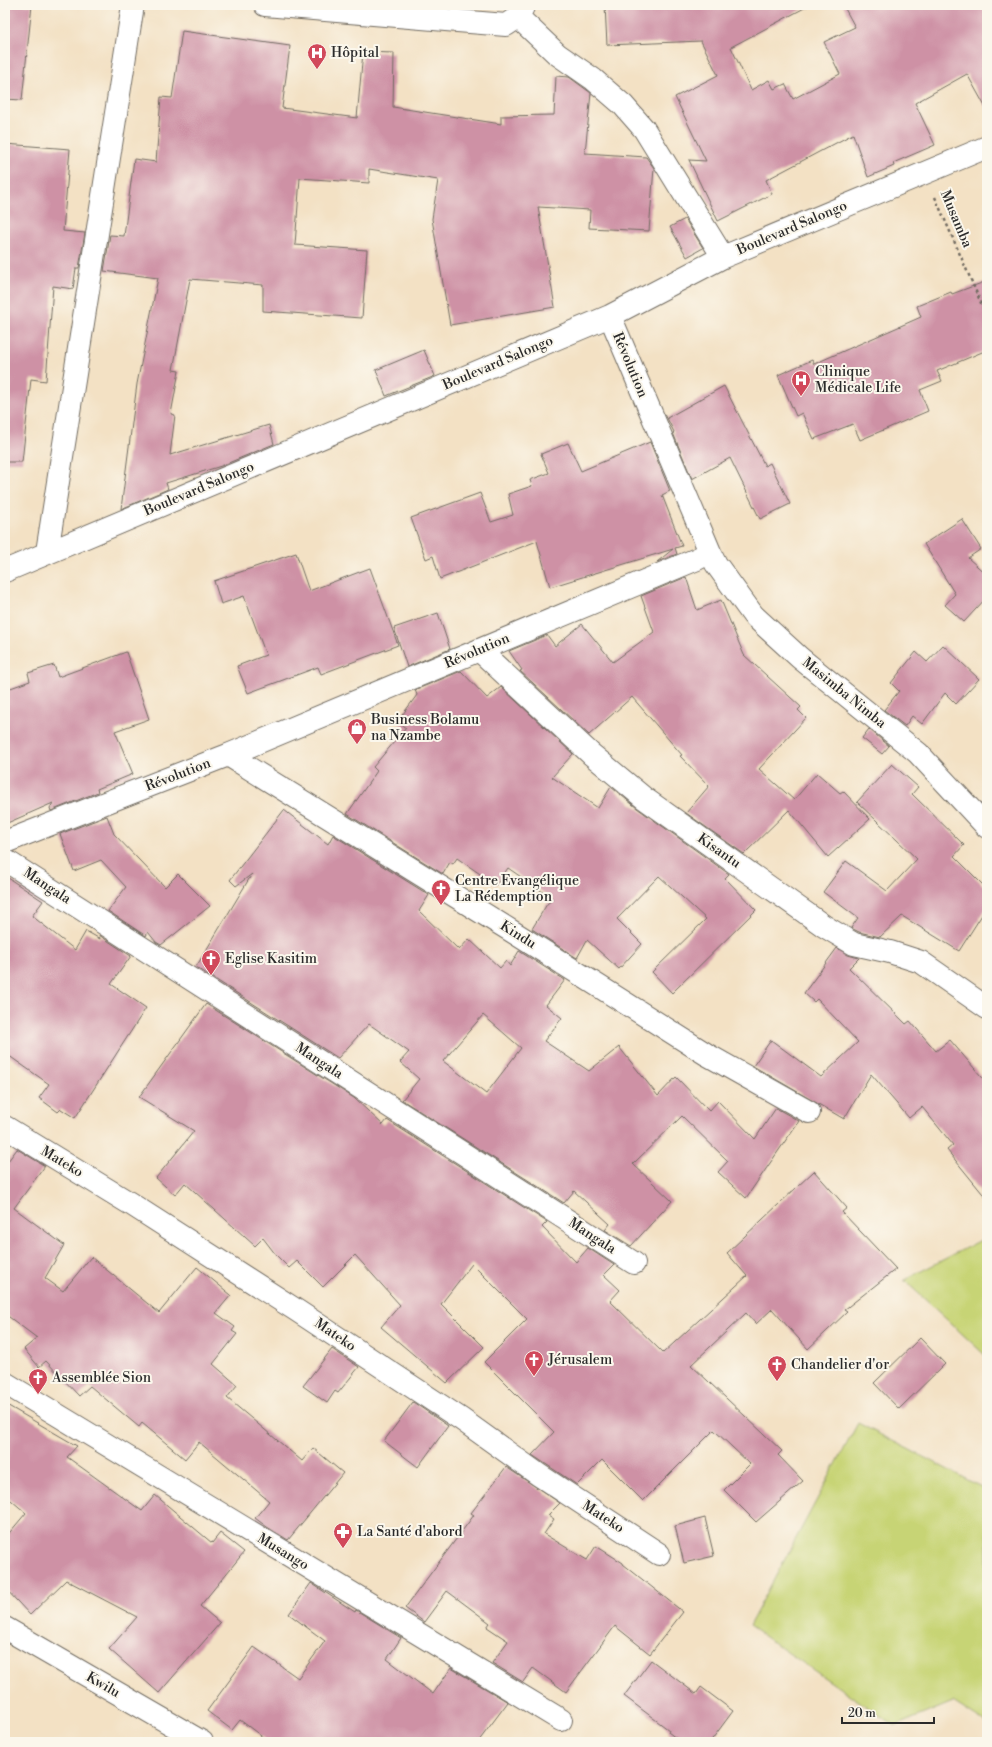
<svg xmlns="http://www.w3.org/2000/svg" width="992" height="1747" font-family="'Libre Bodoni',serif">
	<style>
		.green { fill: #c7d475; stroke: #798050 }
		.building { fill: #ce91a5; fill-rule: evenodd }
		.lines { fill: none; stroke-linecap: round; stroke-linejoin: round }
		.street-casing { stroke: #716b61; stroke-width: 24 }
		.path { stroke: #716b61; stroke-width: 2.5; stroke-dasharray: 3 3; stroke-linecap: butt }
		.street { stroke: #fff; stroke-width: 22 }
		.labels { text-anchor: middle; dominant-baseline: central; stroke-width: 4; stroke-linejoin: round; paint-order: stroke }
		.poi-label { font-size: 14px; fill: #2b2b2b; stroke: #fbf7ec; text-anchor: start }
		.street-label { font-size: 14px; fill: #2b2b2b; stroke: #fbf7ec }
	</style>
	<rect width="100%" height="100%" fill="#fbf7ec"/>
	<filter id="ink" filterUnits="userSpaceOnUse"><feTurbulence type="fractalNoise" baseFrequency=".025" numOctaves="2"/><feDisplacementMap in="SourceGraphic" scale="8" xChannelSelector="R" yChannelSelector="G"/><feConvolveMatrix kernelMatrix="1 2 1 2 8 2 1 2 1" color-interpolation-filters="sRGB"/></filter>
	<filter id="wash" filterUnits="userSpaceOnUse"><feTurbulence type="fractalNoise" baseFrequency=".012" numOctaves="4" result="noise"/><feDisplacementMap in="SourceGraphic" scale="16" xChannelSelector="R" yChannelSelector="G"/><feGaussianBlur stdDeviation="0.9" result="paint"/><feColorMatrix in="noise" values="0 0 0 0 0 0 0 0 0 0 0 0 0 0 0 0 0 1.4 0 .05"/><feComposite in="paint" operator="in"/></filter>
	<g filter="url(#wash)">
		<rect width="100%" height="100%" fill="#f3e1c4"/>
		<path class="green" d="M987 1237V1357L904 1280Z
			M858 1423 987 1490V1724L953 1702 895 1726 749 1626Z"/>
		<g id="blocks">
			<path class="building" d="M5 5H32L22 100 5 99Z
				M605 5H810L731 47 751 90 769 80 774 89 785 84 793 99 840 74 824 42 855 27 843 5H987V110L967 74 915 103 935 145 893 163 894 166 868 177 853 134 766 180 772 194 718 221 689 160 706 161 675 97 718 75 701 41 607 45Z
				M182 31 290 46 282 108 357 118 363 52 394 53 393 107 501 124V116L554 115 556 76 569 77 591 93 585 153 646 157 654 168 649 231 589 228 590 210 538 207 555 307 450 325 432 219 438 180 369 169V183L300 178 295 245 367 250 362 318 263 311V285L190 279 173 370 179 371 171 414 175 415 170 455 269 425 274 444 221 466 166 483 168 489 121 509 137 384 158 278 104 271 110 235 124 236 134 159 156 162 161 97 172 98Z
				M5 144 70 149 63 231 85 233 79 268H76L73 289 53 286 46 381 31 379 22 462H5Z
				M685 219 703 248 687 257 670 227Z
				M987 281V350L937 371 942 381 920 390 928 411 860 440 853 424 814 439 802 413 796 416 778 375 812 360 814 364 921 317 917 306 951 292 952 294Z
				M424 350 435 376 386 396 376 370Z
				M724 386 765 466 770 463 790 504 760 519 730 458 692 479 673 433 674 432 667 418Z
				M650 442 670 491 662 495 682 546 675 548 677 554 657 562 673 549 550 587 537 541 440 579 433 556 426 559 411 518 480 493 491 522 513 515 508 494 532 486 530 480 549 473 541 454 568 443 581 471Z
				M962 519 981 549 968 558 987 575V597L964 622 945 605 955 594 924 544Z
				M296 553 309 591 370 568 398 645 321 674 318 667 248 693 237 666 266 655 244 596 221 604 214 581Z
				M686 577 697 610 721 600 744 655 801 707 798 710 806 718 759 769 794 800 817 773 840 793 843 791 870 819 828 857 789 810 744 854 686 813 709 786 680 756 682 755 632 697 589 735 520 671 522 670 509 651 547 635 555 646 582 624 613 662 654 632 641 596Z
				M438 613 450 649 407 667 394 628Z
				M943 645 979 679 956 704 945 693 922 724 912 716 905 726 884 710 899 691 891 683 916 652 927 662Z
				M126 652 149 719 115 731 133 774 97 789 98 792 51 811 50 808 53 803 5 824V690L30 681 28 673 54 665 58 677Z
				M461 671 487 698 501 687 573 754 552 777 598 808 611 787 637 808 729 874 725 878 756 910 672 993 652 972 706 919 659 876 617 919 642 944 619 969 587 940 577 958 532 929 547 904 553 899 508 868 496 885 457 858 453 864 450 862 443 874 347 814 377 771 373 767 406 728 397 722 417 695 415 690Z
				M869 729 889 746 882 754 862 738Z
				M892 764 918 787 912 794 964 845 954 856 987 889V907L959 951 902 916 880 937 859 932 851 928 858 918 823 892 846 861 887 891 917 859 857 802Z
				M284 810 328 844 333 835 429 895 419 911 459 950 469 939 500 968 506 961 510 966 519 951 565 980 546 1005 562 1018 544 1041 589 1071 619 1047 658 1096 676 1077 709 1111 718 1101 755 1139 776 1108 799 1121 746 1198 718 1172 728 1161 682 1116 633 1164 672 1201 631 1246 605 1230 610 1224 574 1191 564 1203 402 1100 419 1079 400 1062 409 1052 369 1024 338 1058 196 967 252 874 236 886 230 880ZM483 1015 521 1048 486 1094 443 1061Z
				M107 816 114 834 165 887 178 874 210 906 161 945 156 942 148 932 146 936 108 911 126 887 101 860 74 871 60 834Z
				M5 876 43 901 32 916 75 950 86 931 100 939 99 935 131 956 111 984 146 1008 75 1118 61 1109 58 1112 39 1098 49 1084 5 1053Z
				M837 948 848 955 859 958 849 968 906 1024 910 1021 936 1051 950 1040 987 1083V1199L947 1150 953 1145 922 1107 909 1118 871 1074 844 1119 753 1066 771 1040 821 1077 858 1042 817 999 814 1002 804 993Z
				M206 1004 354 1098 383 1125 387 1120 547 1222 542 1227 576 1262 588 1248 614 1265 604 1275 620 1290 610 1301 663 1353 747 1276 727 1253 814 1171 847 1208 842 1212 896 1269 844 1310 847 1312 808 1349 772 1309 756 1324 746 1313 691 1365 782 1451 778 1455 803 1481 756 1522 724 1490 750 1464 714 1430 643 1501 602 1460 577 1485 532 1455 554 1432 484 1362 527 1319 472 1264 441 1304 484 1347 447 1383 381 1327 400 1305 355 1255 323 1287 297 1261 289 1268 276 1255 263 1238 255 1246 185 1183 175 1195 156 1178 194 1131 139 1097Z
				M17 1149 45 1166 14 1208 64 1245 45 1278 63 1291 91 1257 159 1313 197 1267 231 1295 216 1313 235 1327 232 1331 237 1334 213 1364 237 1385 227 1398 302 1461 313 1448 343 1473 288 1540 267 1527 255 1518 269 1501 199 1442 185 1459 142 1423 139 1427 90 1386 79 1396 46 1361 39 1367 24 1349 37 1338 5 1314V1165Z
				M920 1338 945 1364 899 1409 874 1383Z
				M332 1349 359 1367 338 1393 335 1391 327 1403 303 1386Z
				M413 1402 448 1426 418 1467 384 1441Z
				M5 1404 77 1446 67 1457 142 1511 155 1495 212 1543 220 1533 244 1552 200 1606 220 1623 159 1693 109 1649 137 1617 66 1580 30 1615 5 1588V1538L26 1513 5 1495Z
				M506 1467 560 1503 548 1515 554 1519 544 1534 587 1560 596 1546 623 1563V1564L683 1612 650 1654 615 1626 566 1692 533 1668 523 1682 492 1663 508 1641 487 1627 490 1623 447 1591 424 1622 405 1608 474 1515 471 1513Z
				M705 1518 714 1556 684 1563 675 1526Z
				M311 1583 355 1612 356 1610 401 1638 387 1659 433 1694 451 1668 508 1702 478 1742H269L240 1720 232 1730 207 1711 254 1647 298 1678 325 1641 289 1614Z
				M651 1660 696 1694 701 1687 733 1711 710 1742H681L668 1732 669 1730 624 1696Z"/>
		</g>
	</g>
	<g filter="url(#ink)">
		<use href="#blocks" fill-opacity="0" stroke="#716b61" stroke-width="1"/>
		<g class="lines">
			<g class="street-casing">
				<path id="street" d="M265 5 506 25 518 17 524 5
					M518 17 557 54 593 79 623 105 644 129 723 257
					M47 552 133 5
					M710 552 716 564 753 615 800 658 918 753 987 827
					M5 571 610 316 723 257 987 147
					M479 650 591 754 644 798 824 926 854 944 890 952 921 962 987 1008
					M228 755 513 932 706 1054 809 1112
					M5 842 228 755 697 559 710 552 610 316
					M5 860 634 1263
					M5 1127 131 1204 296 1310 461 1419 539 1475 659 1554
					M5 1383 561 1720
					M5 1628 202 1742"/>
			</g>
			<path class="path" d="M935 197 987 317"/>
			<use href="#street" class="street"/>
		</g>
	</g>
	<defs>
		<g id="hospital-pin" transform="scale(1)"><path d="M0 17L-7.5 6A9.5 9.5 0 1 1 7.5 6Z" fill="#d1495b" stroke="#fbf7ec"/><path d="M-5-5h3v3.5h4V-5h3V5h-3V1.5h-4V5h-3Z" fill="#fff"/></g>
		<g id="shop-pin" transform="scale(1)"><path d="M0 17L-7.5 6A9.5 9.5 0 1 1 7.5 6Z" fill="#d1495b" stroke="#fbf7ec"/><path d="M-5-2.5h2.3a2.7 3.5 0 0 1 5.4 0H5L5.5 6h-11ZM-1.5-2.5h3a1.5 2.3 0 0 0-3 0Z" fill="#fff"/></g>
		<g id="church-pin" transform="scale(1)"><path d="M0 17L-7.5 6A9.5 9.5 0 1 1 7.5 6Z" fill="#d1495b" stroke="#fbf7ec"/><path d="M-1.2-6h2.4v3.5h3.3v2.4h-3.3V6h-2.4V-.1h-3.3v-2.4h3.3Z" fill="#fff"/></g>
		<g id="pharmacy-pin" transform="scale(1)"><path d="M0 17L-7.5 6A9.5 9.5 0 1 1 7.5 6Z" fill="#d1495b" stroke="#fbf7ec"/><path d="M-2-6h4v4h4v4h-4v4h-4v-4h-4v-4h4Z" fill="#fff"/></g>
	</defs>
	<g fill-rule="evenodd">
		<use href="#hospital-pin" x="317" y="53"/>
		<use href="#hospital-pin" x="801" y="380"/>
		<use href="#shop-pin" x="357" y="728"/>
		<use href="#church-pin" x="441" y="889"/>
		<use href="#church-pin" x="211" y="959"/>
		<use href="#church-pin" x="534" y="1360"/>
		<use href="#church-pin" x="777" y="1365"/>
		<use href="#church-pin" x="38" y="1378"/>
		<use href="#pharmacy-pin" x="343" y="1532"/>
	</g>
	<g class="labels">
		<g class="poi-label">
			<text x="331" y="53">Hôpital</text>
			<text x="815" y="372">Clinique<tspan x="815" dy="16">Médicale Life</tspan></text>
			<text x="371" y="720">Business Bolamu<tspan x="371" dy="16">na Nzambe</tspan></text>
			<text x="455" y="881">Centre Evangélique<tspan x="455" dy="16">La Rédemption</tspan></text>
			<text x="225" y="959">Eglise Kasitim</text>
			<text x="548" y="1360">Jérusalem</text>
			<text x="791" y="1365">Chandelier d'or</text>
			<text x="52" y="1378">Assemblée Sion</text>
			<text x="357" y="1532">La Santé d'abord</text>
		</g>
		<g class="street-label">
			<text transform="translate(956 219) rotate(67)">Musamba</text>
			<text transform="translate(792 228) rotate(-23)">Boulevard Salongo</text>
			<text transform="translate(498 363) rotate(-23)">Boulevard Salongo</text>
			<text transform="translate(630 365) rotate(67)">Révolution</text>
			<text transform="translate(199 489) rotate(-23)">Boulevard Salongo</text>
			<text transform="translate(477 651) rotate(-23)">Révolution</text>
			<text transform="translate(844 693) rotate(39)">Masimba Nimba</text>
			<text transform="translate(178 775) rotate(-21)">Révolution</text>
			<text transform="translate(719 851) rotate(35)">Kisantu</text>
			<text transform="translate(47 886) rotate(33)">Mangala</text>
			<text transform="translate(518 935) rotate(32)">Kindu</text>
			<text transform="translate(319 1061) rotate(33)">Mangala</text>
			<text transform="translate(62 1162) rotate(31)">Mateko</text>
			<text transform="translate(592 1236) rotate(33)">Mangala</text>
			<text transform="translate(335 1335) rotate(34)">Mateko</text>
			<text transform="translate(603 1517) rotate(33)">Mateko</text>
			<text transform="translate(283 1552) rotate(31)">Musango</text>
			<text transform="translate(103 1685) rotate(30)">Kwilu</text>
		</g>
	</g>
	<rect width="992" height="1747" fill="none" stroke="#fbf7ec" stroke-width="20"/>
	<path d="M842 1717v6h92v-6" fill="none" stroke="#2b2b2b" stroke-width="2"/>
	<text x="848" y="1717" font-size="12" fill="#2b2b2b" stroke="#fbf7ec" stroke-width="3" paint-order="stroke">20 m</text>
</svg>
